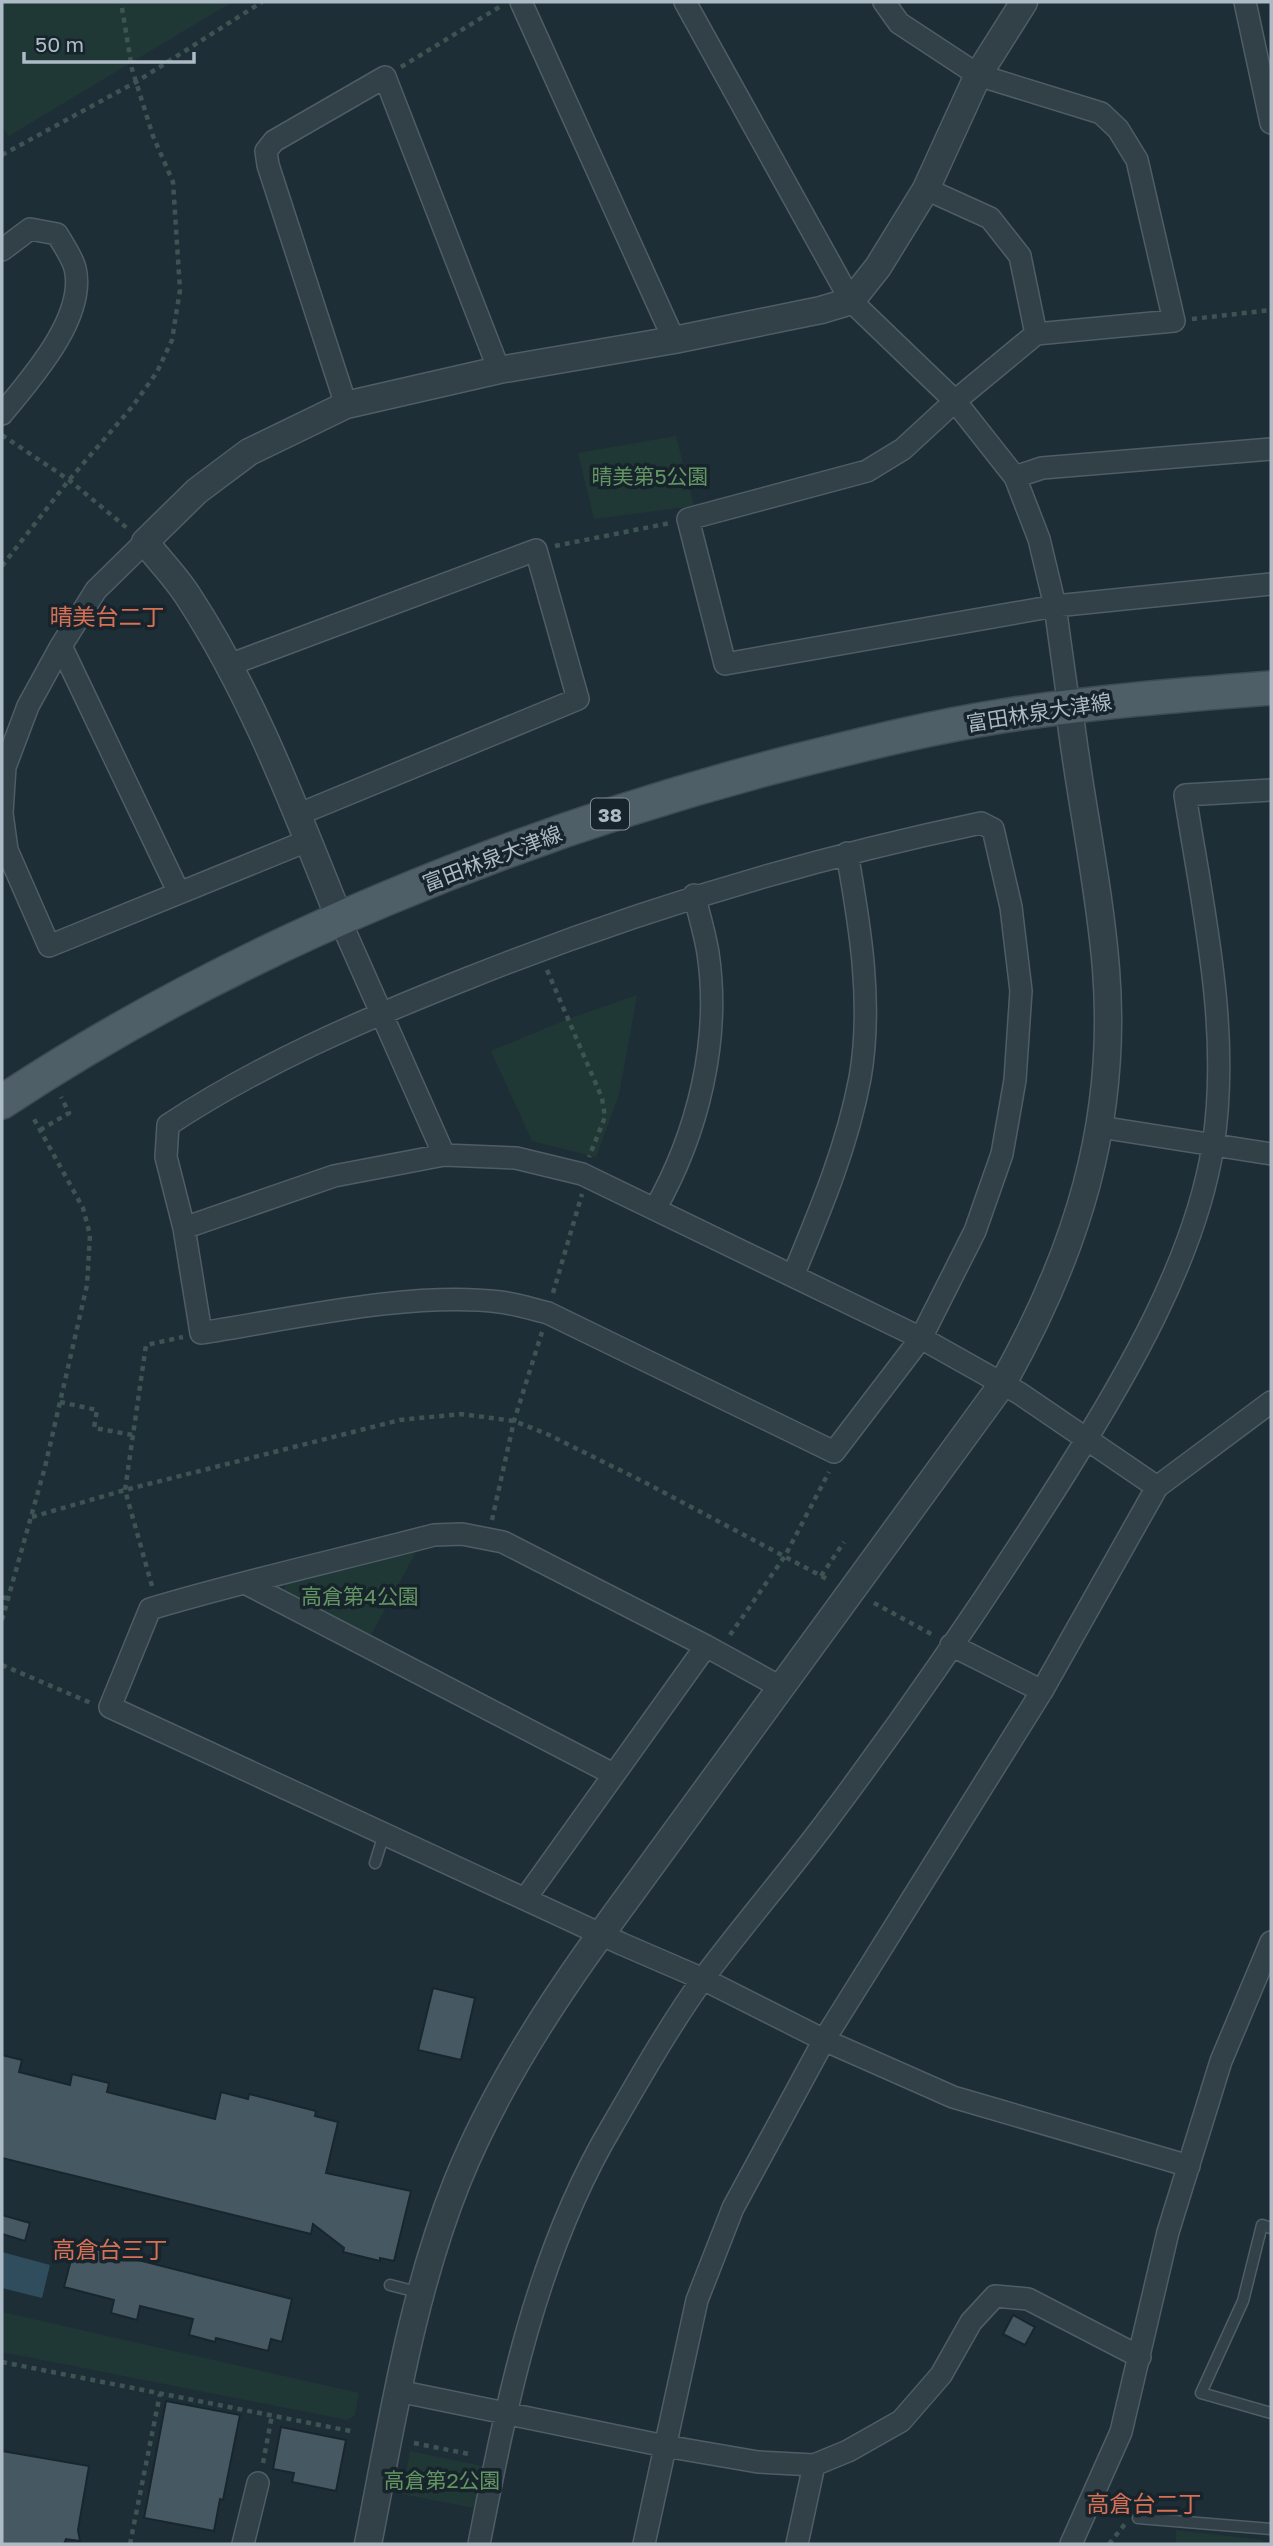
<svg xmlns="http://www.w3.org/2000/svg" width="1273" height="2546" font-family="'Golos Text','Noto Sans JP',sans-serif">
	<style>
		.green { fill: #203835 }
		.water { fill: #2f4d5d }
		.building { fill: #465963; stroke: #1a262e; stroke-width: 2 }
		.lines { fill: none; stroke-linecap: round; stroke-linejoin: round }
		.service-casing { stroke: #4f5d66; stroke-width: 13 }
		.minor-casing { stroke: #4f5d66; stroke-width: 24 }
		.tertiary-casing { stroke: #4f5d66; stroke-width: 29 }
		.primary-casing { stroke: #3e4b54; stroke-width: 36 }
		.path { stroke: #3e5452; stroke-width: 4.5; stroke-dasharray: 5 5; stroke-linecap: butt }
		.service { stroke: #324047; stroke-width: 10 }
		.minor { stroke: #324047; stroke-width: 21 }
		.tertiary { stroke: #324047; stroke-width: 26 }
		.primary { stroke: #4f5f68; stroke-width: 33 }
		.labels { text-anchor: middle; dominant-baseline: central; stroke-width: 7; stroke-linejoin: round; paint-order: stroke }
		.shield { fill: #18242c; stroke: #808e97; stroke-width: 2 }
		.shield-label { font-size: 19px; font-weight: bold; fill: #acbbc5 }
		.park-label { font-size: 21px; fill: #639563; stroke: #18242c }
		.street-label { font-size: 21px; fill: #acbbc5; stroke: #18242c }
		.neighbourhood-label { font-size: 23px; fill: #d77054; stroke: #18242c }
	</style>
	<rect width="100%" height="100%" fill="#1e2e37"/>
	<path class="green" d="M2 2H232L9 136 2 127Z
		M676 436 694 506 594 519 578 453Z
		M637 995 619 1095 596 1157 532 1141 491 1051 568 1019Z
		M417 1550 371 1635 286 1593 284 1589 286 1582Z
		M2 2312 359 2393 355 2415 348 2420 2 2352Z
		M410 2451 482 2466 474 2508 402 2494Z
		M1176 2530 1263 2540 1262 2544H1176Z"/>
	<path class="water" d="M2 2252 50 2265 42 2298 2 2288Z"/>
	<path class="building" d="M433 1988 475 1998 461 2060 418 2050Z
		M2 2055 22 2060 19 2072 70 2085 72 2074 109 2083 107 2092 215 2119 221 2092 248 2099 249 2094 316 2111 315 2116 338 2122 326 2173 411 2191 394 2261 380 2258V2261L343 2252 344 2248 313 2224 311 2234 2 2158Z
		M2 2215 30 2223 25 2241 2 2234Z
		M75 2244 292 2299 282 2342 271 2339 268 2351 216 2338 215 2342 189 2335 193 2319 140 2306 137 2320 111 2313 114 2300 64 2287Z
		M1013 2315 1035 2327 1025 2345 1003 2334Z
		M166 2401 240 2415 223 2500 220 2499 214 2531 144 2518Z
		M281 2427 346 2440 336 2491 292 2482 294 2473 273 2469Z
		M2 2451 89 2466 78 2530 80 2541 66 2539 64 2544H2Z"/>
	<g class="lines">
		<g class="service-casing">
			<path id="service" d="M375 1863 384 1834
				M1271 2228 1262 2225 1243 2301 1201 2393 1271 2413
				M390 2285 421 2293
				M1138 2518 1271 2529"/>
		</g>
		<g class="minor-casing">
			<path id="minor" d="M521 2 674 340
				M685 2 851 301 955 401 1015 477 1039 539 1055 606 1069 707
				M884 2 899 23 978 75 1101 113 1118 129 1137 160 1174 321 1036 334 955 401 903 449 867 471 688 519 725 664 1055 606 1271 584
				M1245 2 1271 123
				M926 189 990 218 1020 256 1036 334
				M2 250 30 229 57 234C63 244 72 257 75 268 87 317 30 380 2 414
				M346 405 268 165 266 151 274 141 385 77 499 370
				M1015 477 1042 468 1271 449
				M145 542 96 590 61 646 28 706 5 767 2 813 7 850 49 946 307 841
				M61 646 178 891
				M229 665 536 550 578 699 297 815
				M981 823 993 829 1011 907 1021 991 1015 1080 1002 1154 975 1231 921 1338 834 1452 548 1313C532 1309 516 1304 500 1302 410 1291 292 1319 201 1333L184 1228 166 1157 168 1125C260 1064 363 1020 466 979 633 912 804 860 981 823Z
				M340 920 444 1155
				M1100 1127 1271 1154
				M655 1209C698 1133 721 1040 708 953 705 934 699 914 694 895
				M184 1228 334 1176 444 1155 516 1158 582 1174 921 1338 1019 1393 1157 1487
				M793 1276C820 1211 847 1147 860 1078 873 1004 860 926 847 853
				M247 1584 613 1774
				M951 1645 1042 1691
				M706 1646 782 1688
				M525 1899 706 1646 503 1542 462 1534 434 1535C339 1560 243 1581 150 1609L110 1707 622 1944 703 1979 824 2040 953 2097 1189 2166
				M398 2391 665 2446 758 2462 814 2465 848 2451 901 2421 941 2375 971 2322 995 2296 1028 2299 1140 2357
				M243 2544 258 2483
				M479 2544C507 2401 536 2254 612 2126 641 2076 671 2023 705 1976 744 1924 787 1874 826 1822 910 1710 990 1593 1065 1474 1125 1378 1195 1260 1213 1146 1231 1030 1203 910 1185 795L1271 790
				M644 2544 697 2300 733 2208 824 2040 1042 1691 1157 1487 1271 1402
				M797 2544 814 2465
				M1071 2544 1121 2432 1168 2232 1221 2061 1271 1942"/>
		</g>
		<g class="tertiary-casing">
			<path id="tertiary" d="M340 920C296 811 253 695 188 596 176 577 159 560 145 542L197 491 249 452 346 405 499 370 674 340 821 310 851 301 878 267 926 189 978 75 1024 2
				M368 2544C392 2423 411 2297 457 2182 490 2100 537 2024 588 1952L1003 1383C1077 1251 1118 1122 1106 969 1099 881 1079 795 1069 707"/>
		</g>
		<g class="primary-casing">
			<path id="primary" d="M2 1102C237 946 523 831 796 761 864 744 932 727 1002 716 1091 702 1181 695 1271 688"/>
		</g>
		<path class="path" d="M401 67 501 6
			M2 155 136 82 262 2
			M1192 319 1271 310
			M2 435 69 480 127 528
			M555 546 670 523
			M2 566 69 480 132 407 157 372 172 340 180 290 173 182 153 136 132 69 121 2
			M547 970 602 1098 605 1117 589 1157
			M40 1130 69 1113 61 1097
			M553 1293 582 1194
			M60 1402 97 1410 94 1428 133 1435
			M32 1517 125 1490 400 1420 461 1414 514 1421 547 1434 646 1483 827 1579
			M492 1520 514 1421 542 1332
			M821 1576 844 1542
			M152 1586 125 1490 146 1345 183 1337
			M2 1597 9 1599
			M874 1603 935 1636
			M2 1620 45 1467 87 1285 90 1235 83 1208 34 1119
			M730 1635 785 1556 829 1472
			M2 1665 91 1703
			M2 2362 355 2432
			M414 2443 469 2454
			M263 2463 272 2415
			M130 2544 160 2394
			M1109 2544 1125 2524"/>
		<use href="#service" class="service"/>
		<use href="#minor" class="minor"/>
		<use href="#tertiary" class="tertiary"/>
		<use href="#primary" class="primary"/>
	</g>
	<g class="labels">
		<rect class="shield" x="591" y="798.5" width="38" height="31" rx="5"/>
		<g class="shield-label">
			<text x="610" y="814">38</text>
		</g>
		<g class="park-label">
			<text x="650" y="476">晴美第5公園</text>
			<text x="360" y="1596">高倉第4公園</text>
			<text x="442" y="2480">高倉第2公園</text>
		</g>
		<g class="street-label">
			<text transform="translate(1039 712) rotate(-9)">富田林泉大津線</text>
			<text transform="translate(492 858) rotate(-21)">富田林泉大津線</text>
		</g>
		<g class="neighbourhood-label">
			<text x="107" y="616">晴美台二丁</text>
			<text x="110" y="2249">高倉台三丁</text>
			<text x="1144" y="2503">高倉台二丁</text>
		</g>
	</g>
	<rect width="1273" height="2546" fill="none" stroke="#acbbc5" stroke-width="7"/>
	<path d="M24 52v10h170v-10" fill="none" stroke="#acbbc5" stroke-width="3.5"/>
	<text x="35" y="52" font-size="21" fill="#acbbc5" stroke="#18242c" stroke-width="5" paint-order="stroke">50 m</text>
</svg>
